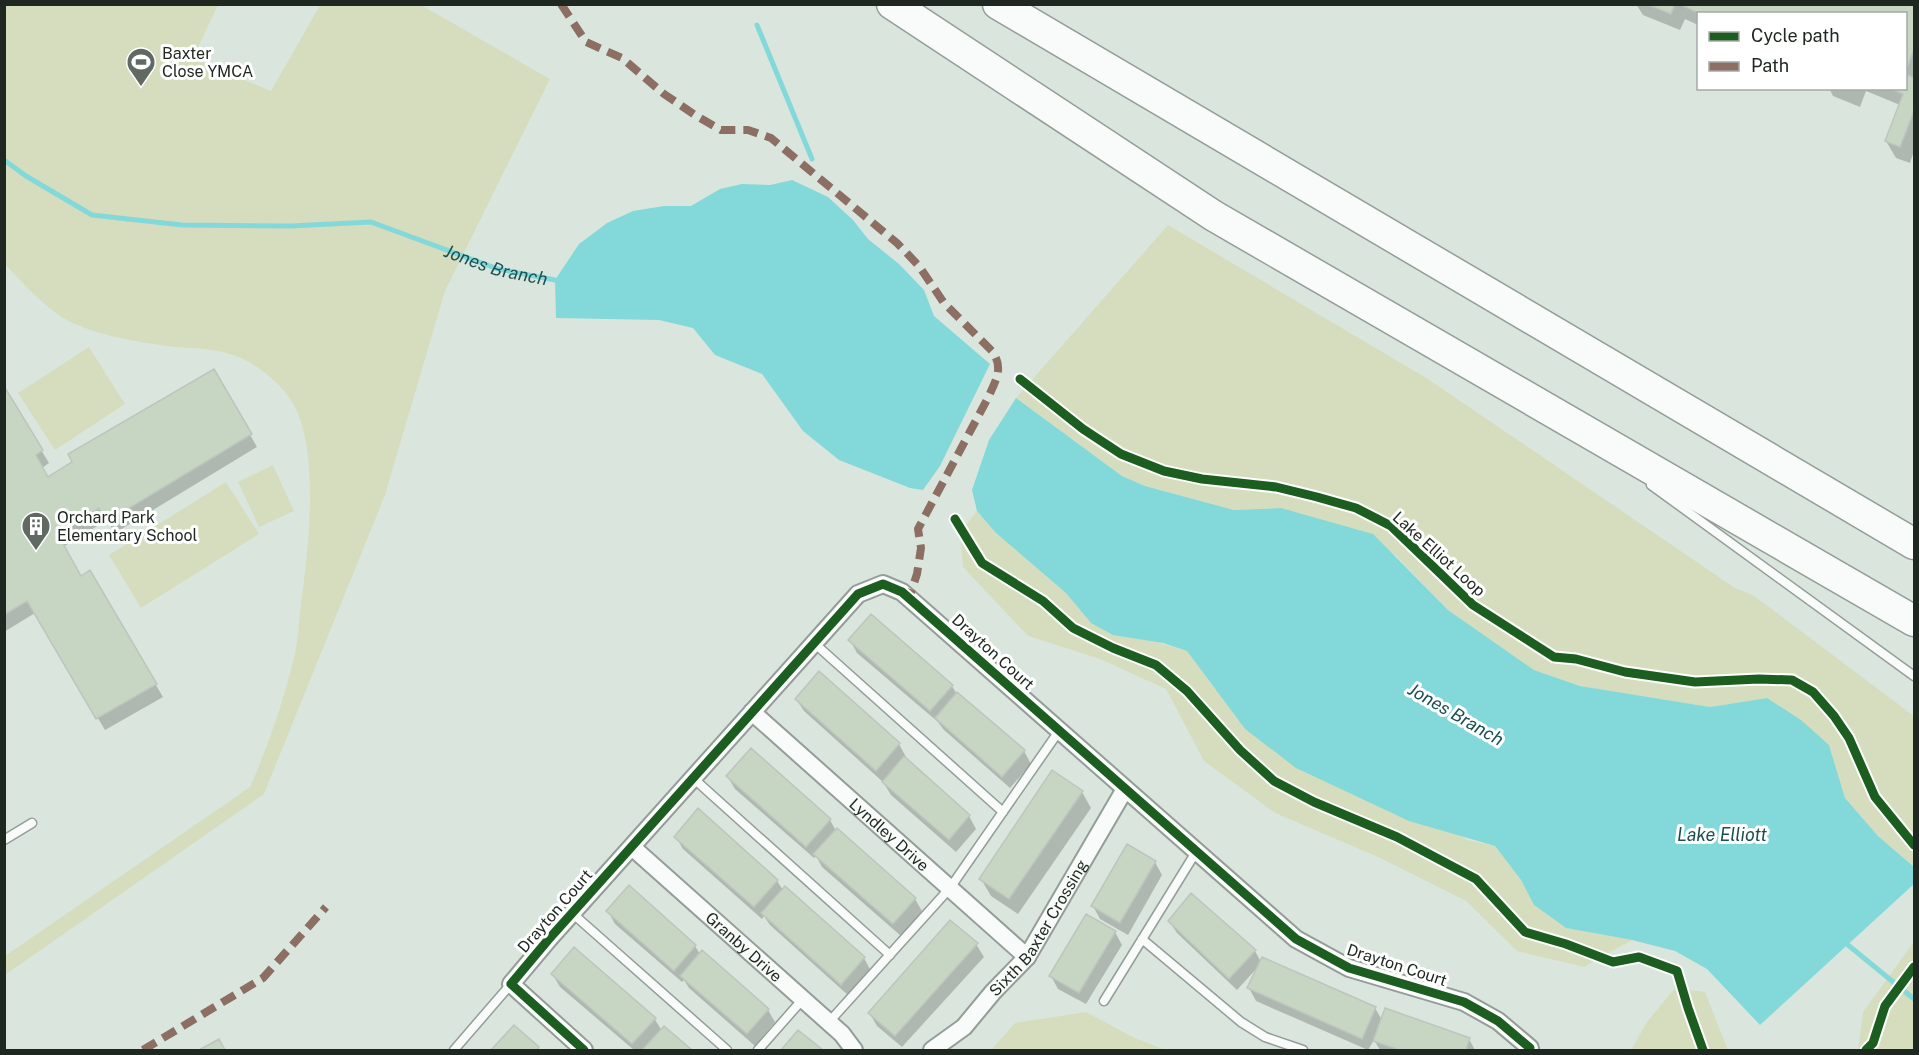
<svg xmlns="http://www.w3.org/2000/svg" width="1919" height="1055" font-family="'Public Sans',sans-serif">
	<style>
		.green { fill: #d6ddbe }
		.water { fill: #83d9d9 }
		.shadow { fill: #0003 }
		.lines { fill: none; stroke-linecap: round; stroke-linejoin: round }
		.stream { stroke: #83d9d9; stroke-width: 5 }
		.building { fill: #c7d5c3; stroke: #bdc5be; stroke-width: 1.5 }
		.service-casing { stroke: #949d97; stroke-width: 11 }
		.minor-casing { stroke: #949d97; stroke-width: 20 }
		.motorway-casing { stroke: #949d97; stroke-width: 33 }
		.service { stroke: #f9fbfa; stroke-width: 8 }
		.minor { stroke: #f9fbfa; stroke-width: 16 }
		.motorway { stroke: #f9fbfa; stroke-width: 30 }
		.quiet { stroke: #8d6e63; stroke-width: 8; stroke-dasharray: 15 8; stroke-linecap: butt }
		.cycleway-casing { stroke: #fff; stroke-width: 13 }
		.cycleway { stroke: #1b5e20; stroke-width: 9 }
		.labels { text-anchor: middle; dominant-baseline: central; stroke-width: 6; stroke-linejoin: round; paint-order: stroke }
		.poi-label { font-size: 16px; fill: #1f2721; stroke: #fff; text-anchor: start }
		.street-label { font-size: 16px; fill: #1f2721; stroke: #fff }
		.water-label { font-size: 18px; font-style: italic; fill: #1c4f51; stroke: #fff }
	</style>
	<rect width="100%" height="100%" fill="#dae6dd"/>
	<path class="green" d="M5 4 218 5 193 58 271 91 320 5H421L550 79 445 291 385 495 264 794 5 975V956L250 787C269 744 284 699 295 654 298 638 299 620 301 604 308 550 321 450 292 402 282 386 263 369 245 360 219 347 193 349 166 346 133 341 94 335 65 319 45 307 20 281 5 264Z
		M1168 225 1428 379 1735 588 1753 595 1914 716V867L1878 836 1845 798 1829 745 1767 698 1710 707 1580 686 1534 670 1448 610 1395 555 1281 508 1234 510 1145 486 1122 476 1016 398Z
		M89 347 125 404 55 450 18 393Z
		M273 465 294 511 259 527 238 482Z
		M226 482 259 534 141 608 109 555Z
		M977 511 996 533 1066 593 1091 623 1187 651 1245 729 1468 840 1495 846 1521 880 1534 905 1566 928 1632 940 1584 967 1517 951 1466 901 1378 857 1275 813 1204 761 1166 689 1100 659 1028 636 963 567 960 532Z
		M1914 942V1050H1858L1863 1012Z
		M1675 988 1705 992 1728 1050H1631L1647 1022Z
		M1086 1012 1133 1037 1165 1050H991L1015 1023Z"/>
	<path class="water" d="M792 180 828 197 853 220 868 239 899 264 924 290 934 316 990 364 940 466 923 490 910 488 839 460 803 431 762 374 715 355 693 328 659 320 556 318 555 280 579 244 607 223 633 211 664 206H691L720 189 742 184 770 185Z
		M1016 398 1122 476 1145 486 1234 510 1281 508 1373 534 1448 610 1534 670 1580 686 1710 707 1767 698 1801 720 1829 745 1845 798 1878 836 1914 867V884L1760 1025 1707 969 1675 951 1632 940 1566 928 1534 905 1521 880 1495 846 1409 821 1296 768 1245 729 1187 651 1163 643 1113 635 1091 623 1066 593 996 533 977 511 972 490 989 440Z"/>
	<path class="shadow" d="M1636 4H1914V151L1910 163 1896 158 1886 141 1900 105 1866 91 1860 107 1833 96 1829 88H1906V14H1698V25L1685 19 1680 30 1643 15Z
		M213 371 257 447 115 533 107 520 63 547 80 578 89 572 163 697 105 730 35 613 4 632V389L49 463 42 468 48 479Z
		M850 640 952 686 956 693 1024 751 1031 764 1010 788 944 730 938 722 857 653Z
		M819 673 899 744 906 757 905 758 969 816 976 829 956 852 891 795 883 782 804 711 796 699Z
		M728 777 830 820 836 831 915 899 922 911 901 936 822 867 816 856 814 858 735 789Z
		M1082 792 1091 808 1018 914 991 896 981 879Z
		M676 837 777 881 783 890 785 888 864 958 871 971 849 996 770 925 764 916 762 919 683 849Z
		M1155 862 1162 875 1128 935 1100 919 1093 906Z
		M608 911 695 946 700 954 768 1010 775 1022 755 1046 689 988 684 980 682 982 615 924Z
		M1169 921 1255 951 1261 962 1375 1008 1382 1020 1469 1039 1475 1050H1380L1374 1040 1368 1050 1256 1001 1249 988 1257 968 1237 990 1177 933Z
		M1115 932 1122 945 1086 1004 1058 989 1051 976Z
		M976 944 984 957 902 1047 877 1026 870 1014Z
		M553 975 654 1018 662 1031 664 1028 690 1050H634L560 987Z
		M514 1027 538 1048 539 1050H493Z
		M798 1032 820 1050H783Z"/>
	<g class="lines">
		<g class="stream">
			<path d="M757 25 812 159"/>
			<path id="s1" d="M4 160 26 176 92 215 182 225 291 226 371 222 498 269 555 280"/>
			<path d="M1848 945 1914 999"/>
		</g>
	</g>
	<path class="building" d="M1646 4H1675L1671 14Z
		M1679 4H1914V49L1906 71V14H1701Z
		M1906 74 1914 78V111L1900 147 1885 141 1903 94 1889 88H1906Z
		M214 369 252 434 106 522 99 508 58 534 81 576 90 570 157 684 96 719 27 601 4 615V386L43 450 36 455 48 477 72 462 68 454Z
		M871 614 953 685 930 711 848 640Z
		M819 671 900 743 876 771 795 699Z
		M957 692 1025 750 1002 777 935 718Z
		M751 748 831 819 806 847 726 776Z
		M904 756 970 815 949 840 882 782Z
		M1052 770 1083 791 1009 899 979 879Z
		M698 808 778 880 754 907 674 837Z
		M837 828 916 898 893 924 813 854Z
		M1127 844 1156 861 1120 923 1091 906Z
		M629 885 696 945 674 971 606 911Z
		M785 886 865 957 841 985 761 913Z
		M1191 893 1256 950 1229 979 1168 921Z
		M1086 914 1116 931 1079 993 1049 976Z
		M950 920 978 943 895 1036 868 1013Z
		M574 947 656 1018 632 1044 551 974Z
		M702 950 769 1009 747 1034 680 976Z
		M1262 957 1376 1007 1362 1039 1247 988Z
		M1385 1008 1470 1038 1466 1050H1400L1373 1041Z
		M514 1025 539 1047 537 1050H491Z
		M664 1026 692 1050H642Z
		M798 1030 823 1050H781Z
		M219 1039 225 1050H199Z"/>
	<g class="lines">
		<g class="service-casing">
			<path id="service" d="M1651 485 1914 676
				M814 643 1003 812
				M693 778 890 955
				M4 840 32 823
				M572 913 727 1050
				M1142 939 1241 1022 1265 1037 1303 1050
				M1104 1001 1196 852
				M829 1022 950 888 1059 731
				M454 1050 511 984
				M758 1050 803 999"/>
		</g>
		<g class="minor-casing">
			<g id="minor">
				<path id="s2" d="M752 712 1027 957"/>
				<path id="s3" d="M632 847 842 1034 854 1050"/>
				<path d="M584 1050 511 984 548 940 858 594 883 584 902 592 1296 939 1349 968 1464 1002 1498 1021 1530 1048"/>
				<path id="s4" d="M932 1050 964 1027 993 992 1027 957 1125 789"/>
			</g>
		</g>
		<g class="motorway-casing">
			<path id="motorway" d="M892 4 1214 216 1914 621
				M998 4 1914 544"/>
		</g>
		<use href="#service" class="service"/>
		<use href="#minor" class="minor"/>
		<use href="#motorway" class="motorway"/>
		<path class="quiet" d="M561 4 586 42 622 58 664 94 695 115 721 130H748L771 138 897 243 919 266 944 303 992 351C1004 368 996 379 989 396L918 529 921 548 917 574 909 598
			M143 1050 263 978 326 907"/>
		<g class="cycleway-casing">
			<path id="cycleway" d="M1020 379 1083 429 1121 454 1164 471 1202 479 1276 487 1317 497 1356 508 1391 526 1473 605 1554 657 1576 659 1625 672 1695 682 1759 679 1792 680 1813 692 1834 716 1849 738 1875 797 1914 845
				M955 519 982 563 1043 601 1073 628 1113 648 1156 665 1187 691 1240 750 1274 781 1314 802 1397 837 1476 879 1525 932 1566 944 1613 962 1639 957 1677 971 1688 1008 1703 1050
				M584 1050 511 984 548 940 858 594 883 584 902 592 1296 939 1349 968 1464 1002 1498 1021 1530 1048
				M1866 1050 1873 1043 1885 1006 1914 967"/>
		</g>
		<use href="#cycleway" class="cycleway"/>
	</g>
	<defs>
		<g id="stadium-pin" transform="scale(1.5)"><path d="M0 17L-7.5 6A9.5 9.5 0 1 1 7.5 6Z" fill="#606a63" stroke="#fff"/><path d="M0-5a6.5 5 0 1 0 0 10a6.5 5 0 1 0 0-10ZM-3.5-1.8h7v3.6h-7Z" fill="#fff"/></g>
		<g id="building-pin" transform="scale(1.5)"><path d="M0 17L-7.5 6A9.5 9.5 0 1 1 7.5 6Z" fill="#606a63" stroke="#fff"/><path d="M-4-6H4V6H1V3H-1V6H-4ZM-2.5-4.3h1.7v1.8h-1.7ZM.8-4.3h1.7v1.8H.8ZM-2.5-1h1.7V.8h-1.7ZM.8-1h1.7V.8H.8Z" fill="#fff"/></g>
	</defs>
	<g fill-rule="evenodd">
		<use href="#stadium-pin" x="141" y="62"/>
		<use href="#building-pin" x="36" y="526"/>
	</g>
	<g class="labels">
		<g class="poi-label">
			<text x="162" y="53">Baxter<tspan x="162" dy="18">Close YMCA</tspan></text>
			<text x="57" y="517">Orchard Park<tspan x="57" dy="18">Elementary School</tspan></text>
		</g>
		<g class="street-label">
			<text transform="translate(1439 554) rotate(42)">Lake Elliot Loop</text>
			<text transform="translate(993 652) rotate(42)">Drayton Court</text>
			<text stroke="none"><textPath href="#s2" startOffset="184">Lyndley Drive</textPath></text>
			<text transform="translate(555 911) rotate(-49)">Drayton Court</text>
			<text stroke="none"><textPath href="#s4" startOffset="164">Sixth Baxter Crossing</textPath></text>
			<text stroke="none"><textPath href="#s3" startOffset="150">Granby Drive</textPath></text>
			<text transform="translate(1397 965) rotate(18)">Drayton Court</text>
		</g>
		<g class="water-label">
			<text stroke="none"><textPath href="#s1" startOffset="516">Jones Branch</textPath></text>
			<text transform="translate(1456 714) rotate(30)">Jones Branch</text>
			<text x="1722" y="834">Lake Elliott</text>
		</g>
	</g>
	<rect width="1919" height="1055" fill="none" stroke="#1f2721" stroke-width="12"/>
	<rect x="1697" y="12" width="210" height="78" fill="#ffffff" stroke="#a5a9a6" stroke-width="1.5"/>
	<rect x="1709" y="32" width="30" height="9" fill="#1b5e20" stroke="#a5a9a6" stroke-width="1.5"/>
	<text x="1751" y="42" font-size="18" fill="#1f2721">Cycle path</text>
	<rect x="1709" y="62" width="30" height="9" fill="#8d6e63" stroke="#a5a9a6" stroke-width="1.5"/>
	<text x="1751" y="72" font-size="18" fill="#1f2721">Path</text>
</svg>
